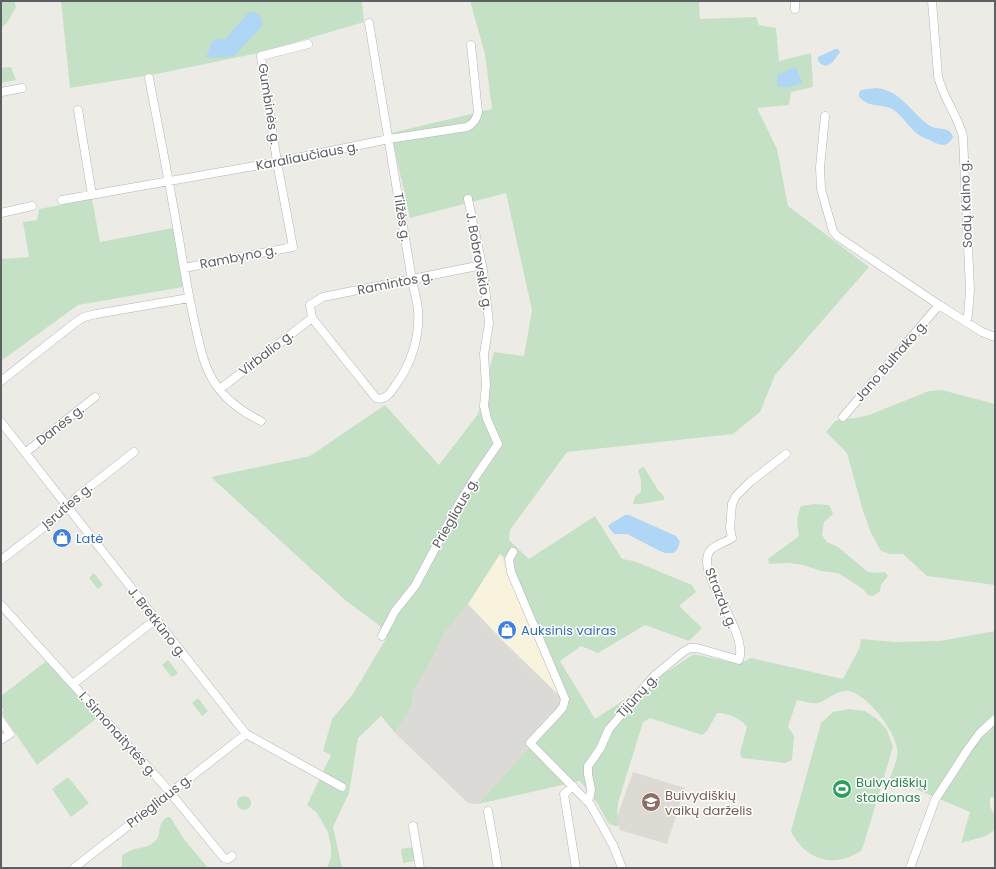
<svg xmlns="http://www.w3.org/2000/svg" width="996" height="869" font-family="Poppins,sans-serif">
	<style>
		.commercial { fill: #f9f3de }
		.industrial { fill: #dcdad7 }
		.education { fill: #dddad4 }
		.green { fill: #c5e1c5 }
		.water { fill: #afd6f4 }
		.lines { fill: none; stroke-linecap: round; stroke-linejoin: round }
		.minor-casing { stroke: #b2b5b8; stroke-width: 9 }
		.minor { stroke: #fff; stroke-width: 8 }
		.labels { text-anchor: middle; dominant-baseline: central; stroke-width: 3; stroke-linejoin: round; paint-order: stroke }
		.street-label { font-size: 13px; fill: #5d6063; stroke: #fff }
		.shop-label { font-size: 13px; fill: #366cbe; stroke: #fff; text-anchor: start }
		.leisure-label { font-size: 13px; fill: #27864d; stroke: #fff; text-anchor: start }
		.education-label { font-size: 13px; fill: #785e54; stroke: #fff; text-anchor: start }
	</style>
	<rect width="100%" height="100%" fill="#edebe5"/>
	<path class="commercial" d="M500 554 545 664 568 704 503 641 468 604Z"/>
	<path class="industrial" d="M468 604 503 641 568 704 478 804 468 803 395 733 411 708 414 689 434 656 443 635Z"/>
	<path class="education" d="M633 772 685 788 667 844 620 830 617 817Z"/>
	<path class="green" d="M1 1H14L16 7 7 23 1 28Z
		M61 1H362L364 22 259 53 151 75 70 88Z
		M470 1H699L700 19 756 17 759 25 776 28 779 61 811 53 813 87 791 92 789 105 757 108 777 149 788 206 869 267 775 375 760 412 733 434 567 452 510 530 509 540 529 559 595 516 622 559 634 561 692 585 696 592 679 606 702 628 689 641 645 625 598 653 581 646 560 661 595 719 694 654 739 664 751 658 843 679 860 647 861 639 894 642 940 641 995 631V796L990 798V806L995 816V830L986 836 961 843 970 812 890 778C893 769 899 757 897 748 894 730 868 695 849 691 838 689 828 700 818 703 812 704 803 701 797 700L788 727 794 736 792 760 785 763 742 758 740 753 747 727C742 719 726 712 717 713L707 731 702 735 650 718 643 722 618 803 617 813 619 826H615L608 823 598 804 580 781 478 804 568 704 512 565 500 554 468 604 443 635 434 656 414 689 411 708 395 733 381 716 358 738 349 793 333 827 342 868H327L331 857V847L328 832 317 813 307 805 331 755 323 751 332 719 353 694 387 637 379 625 345 600 211 477 310 456 385 405 439 465 478 414 494 352 524 356 532 310 506 193 410 218 391 133 492 109 485 54Z
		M11 67 16 80 1 83V68Z
		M92 199 100 242 173 228 183 287 78 305 1 361V259L29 257 23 222 37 220 39 209Z
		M942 390 995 404V585L927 576 903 554H890L881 551 871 533 863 511 847 453 826 432 835 421 841 419 856 418 869 415 929 391Z
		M644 467 658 490 664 496V500C653 501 644 505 633 504L635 497 641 492V480L638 470 641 468Z
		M814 504 829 505 833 514 824 522 822 535 827 542 838 547 868 572 877 573 885 572 888 576 881 585 880 591 873 596 868 595 863 589 838 573 821 571 803 565 789 563 769 564 768 559 799 536C797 524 796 519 801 506Z
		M94 573 103 585 98 589 89 578Z
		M168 660 178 673 172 677 162 665Z
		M45 662 48 663 97 718 37 765 1 712 4 710 1 706V696Z
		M198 698 208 711 202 716 192 703Z
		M849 709 865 711 878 720 887 730 893 747 862 850C836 869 805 861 791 831L821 723 833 712Z
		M68 777 89 803 71 817 52 789Z
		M237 803a7 7 0 1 1 14 0a7 7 0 1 1-14 0Z
		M167 817H170L184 839 208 868H122V855C126 853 130 851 134 849 141 848 149 847 155 841 163 834 155 826 167 817Z
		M413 847 415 861 403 863 401 849Z"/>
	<path class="water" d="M251 12C259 12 263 18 262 26L234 56C231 57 208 58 206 57L212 42 217 39 224 40 248 13Z
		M835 49H838L840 52 832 63 826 66C820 64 818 63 818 57Z
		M796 67 802 82C794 87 785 89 777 86V75L792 68Z
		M876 88C901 90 911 113 930 126 938 131 949 125 953 137 947 147 943 146 933 142 929 139 923 138 919 135 910 129 904 118 895 111 884 102 872 110 859 97V93L861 90Z
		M625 515H629L676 536 680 542 677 550 673 553H665L660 551 627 534H614L608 526 609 525Z"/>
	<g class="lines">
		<g class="minor-casing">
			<path id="minor" d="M932 1 938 76C943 99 958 115 963 137L970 290 968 315 966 322
				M795 9V1
				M369 23 412 280C414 290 417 300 418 310 420 337 411 365 395 386 391 393 384 401 376 398L312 318 310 305 323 297 482 265
				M149 78C159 131 170 185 179 239 184 269 189 299 196 329 199 344 203 361 210 375 221 396 240 411 261 421
				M1 92 22 88
				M78 110 92 195
				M825 116 820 167 821 189 833 231 837 236 939 305 982 332 995 337
				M62 200 277 162 389 139 467 127C474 123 476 120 478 112L471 45
				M1 213 32 206
				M184 268 293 247 277 162 261 56 308 44
				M1 381 76 322 84 317 96 314 189 298
				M220 389 312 318
				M843 417 939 305
				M1 422 246 734 342 787
				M25 453 95 397
				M513 552 509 559 511 572 565 699 563 707 559 712 530 743 590 804 613 845 622 868
				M1 560 58 516 78 496 134 452
				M1 605 163 784 224 858 228 859 232 856
				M382 636 395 611 415 586 460 502 476 476 498 444 487 419 484 406 486 385 484 354 489 323 483 270 468 199
				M73 684 155 620
				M1 721 10 734 1 740
				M573 786 564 794 576 868
				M587 801 590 796 591 789 588 774V766L600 749 609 729 654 676 683 652 690 648H697L739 660C749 631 696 575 709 552 712 546 726 542 732 538L730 528 732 504 736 496 750 482 786 454
				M488 811 498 868
				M413 826 420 868
				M74 868 246 734
				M910 868 935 800 968 749 979 734 995 719"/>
		</g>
		<use href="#minor" class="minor"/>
	</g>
	<defs>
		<g id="shop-disc" transform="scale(1)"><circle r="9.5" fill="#3f7fe0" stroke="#fff"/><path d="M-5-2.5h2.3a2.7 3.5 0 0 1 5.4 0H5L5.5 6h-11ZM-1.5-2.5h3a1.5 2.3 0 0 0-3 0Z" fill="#fff"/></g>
		<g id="stadium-disc" transform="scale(1)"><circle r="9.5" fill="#2e9e5b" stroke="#fff"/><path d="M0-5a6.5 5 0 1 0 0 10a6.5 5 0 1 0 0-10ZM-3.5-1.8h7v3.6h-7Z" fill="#fff"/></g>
		<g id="school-disc" transform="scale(1)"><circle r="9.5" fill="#8d6e63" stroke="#fff"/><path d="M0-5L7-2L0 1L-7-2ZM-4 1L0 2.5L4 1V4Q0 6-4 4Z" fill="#fff"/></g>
	</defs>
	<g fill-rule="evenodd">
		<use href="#shop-disc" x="62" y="538"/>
		<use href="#shop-disc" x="507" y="630"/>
		<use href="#stadium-disc" x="842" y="789"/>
		<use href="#school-disc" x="651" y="802"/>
	</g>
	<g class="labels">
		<g class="street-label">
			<text transform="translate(269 104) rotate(81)">Gumbinės g.</text>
			<text transform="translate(307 156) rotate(-11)">Karaliaučiaus g.</text>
			<text transform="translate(966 204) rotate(-92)">Sodų Kalno g.</text>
			<text transform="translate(402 217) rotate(81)">Tilžės g.</text>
			<text transform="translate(238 257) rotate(-11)">Rambyno g.</text>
			<text transform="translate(479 261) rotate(80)">J. Bobrovskio g.</text>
			<text transform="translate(395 283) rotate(-11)">Ramintos g.</text>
			<text transform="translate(266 353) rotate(-38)">Virbalio g.</text>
			<text transform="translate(891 361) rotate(-49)">Jano Bulhako g.</text>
			<text transform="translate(60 425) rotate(-38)">Danės g.</text>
			<text transform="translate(67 506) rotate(-41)">Įsruties g.</text>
			<text transform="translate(455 513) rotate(-60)">Priegliaus g.</text>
			<text transform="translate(721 598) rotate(68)">Strazdų g.</text>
			<text transform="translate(157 622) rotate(52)">J. Bretkūno g.</text>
			<text transform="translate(637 696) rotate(-48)">Tijūnų g.</text>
			<text transform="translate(118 734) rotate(48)">I. Simonaitytės g.</text>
			<text transform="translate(159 801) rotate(-38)">Priegliaus g.</text>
		</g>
		<g class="shop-label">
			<text x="76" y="538">Latė</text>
			<text x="521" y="630">Auksinis vairas</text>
		</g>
		<g class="leisure-label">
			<text x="856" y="782">Buivydiškių<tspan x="856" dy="15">stadionas</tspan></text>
		</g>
		<g class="education-label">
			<text x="665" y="795">Buivydiškių<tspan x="665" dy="15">vaikų darželis</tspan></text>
		</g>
	</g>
	<rect width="996" height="869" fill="none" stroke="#5d6063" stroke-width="4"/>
</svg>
